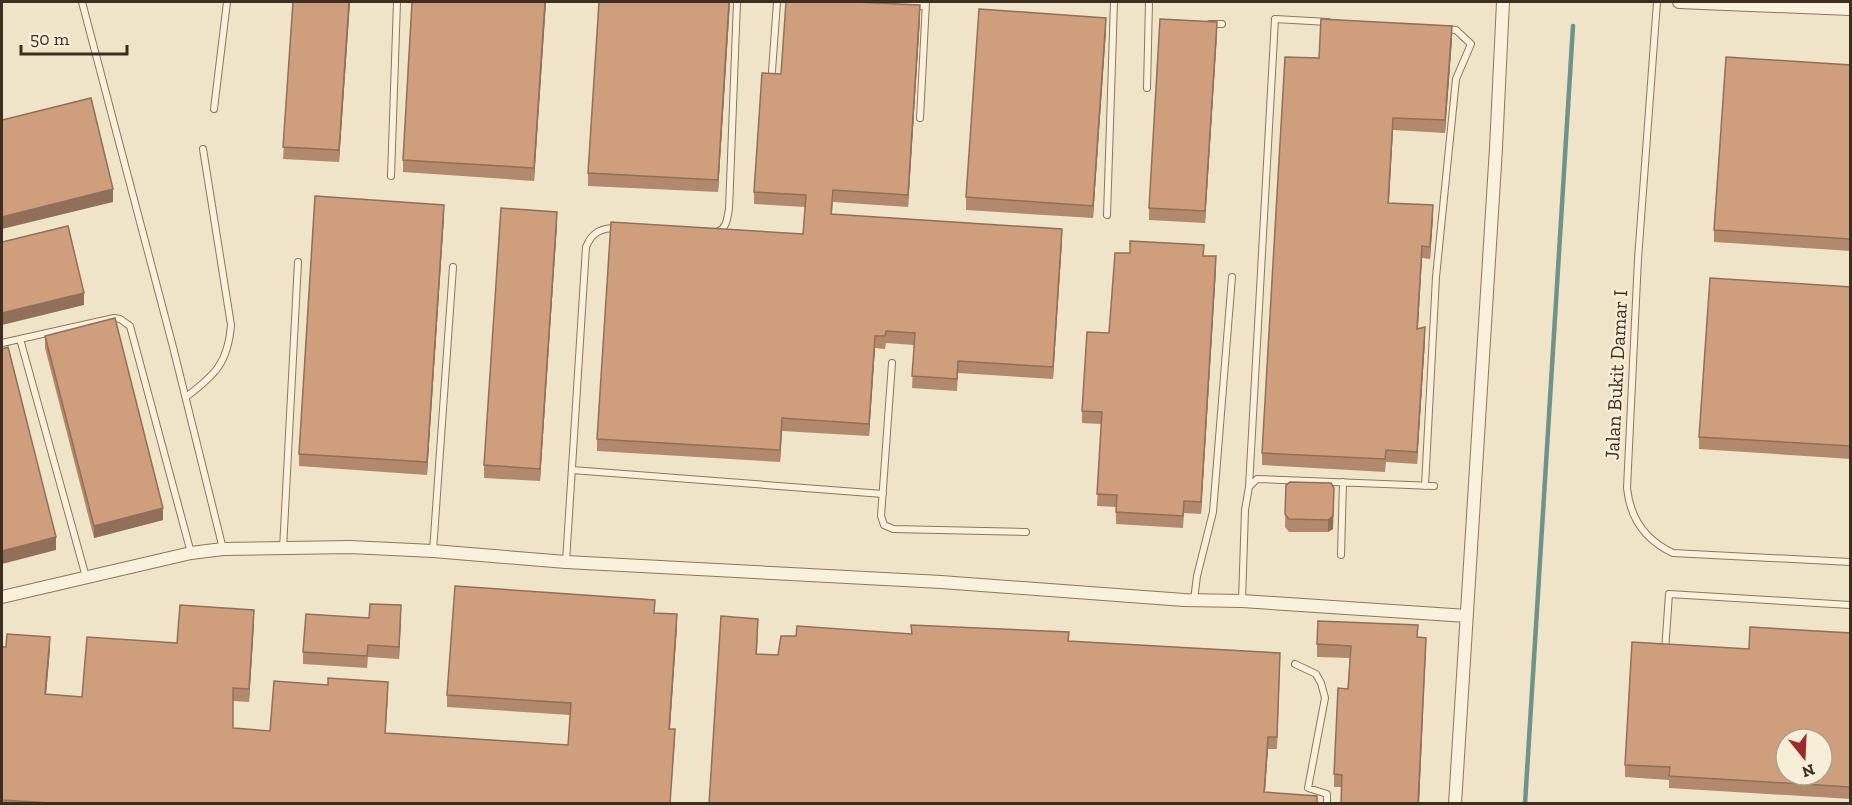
<svg xmlns="http://www.w3.org/2000/svg" width="1852" height="805" font-family="'Zilla Slab',serif">
	<style>
		.lines { fill: none; stroke-linecap: round; stroke-linejoin: round }
		.stream { stroke: #6f938a; stroke-width: 4.5 }
		.lane-casing { stroke: #8d765c; stroke-width: 8 }
		.street-casing { stroke: #8d765c; stroke-width: 14 }
		.lane { stroke: #faf1dc; stroke-width: 6 }
		.street { stroke: #faf1dc; stroke-width: 12 }
		.wall { fill: #b2896c }
		.shaded-wall { fill: #916f58 }
		.building { fill: #cf9f7d; stroke: #916f58; stroke-width: 1.5; fill-rule: evenodd }
		.labels { text-anchor: middle; dominant-baseline: central; stroke-width: 4.5; stroke-linejoin: round; paint-order: stroke }
		.street-label { font-size: 20px; fill: #3d2e20; stroke: #f7eed8 }
	</style>
	<rect width="100%" height="100%" fill="#f0e4c8"/>
	<g class="lines">
		<path class="stream" d="M1525 804 1573 26"/>
		<g class="lane-casing">
			<path id="lane" d="M82 2 173 347 223 549
				M873 2 922 6
				M1657 2 1638 259 1627 488C1630 518 1645 540 1673 553L1850 562
				M1210 24H1222
				M772 71 777 2
				M1147 88 1149 2
				M214 109 227 2
				M920 118 926 2
				M391 176 397 2
				M1107 215 1114 2
				M717 232C727 228 727 219 729 209L737 2
				M20 339 86 577
				M2 343 114 318 120 319 130 326 191 553
				M892 363 881 516 884 525 893 529 1026 532
				M186 397C215 375 228 363 231 325L203 149
				M572 470 883 494
				M1425 486 1436 277 1456 79 1471 44 1456 30 1446 29
				M1249 487 1275 19 1328 22
				M283 549 298 262
				M433 551 453 267
				M1341 555 1343 482
				M566 562 586 247C592 232 601 228 617 228
				M1194 600 1197 576 1213 512 1232 277
				M1242 601 1245 510 1249 487 1257 479 1434 486
				M1665 651 1669 594 1850 605
				M1295 664 1316 674 1321 683 1325 698 1308 788 1327 794V804"/>
		</g>
		<g class="street-casing">
			<path id="street" d="M1679 2 1850 9
				M2 597 191 553 223 549 350 547 433 551 566 562 941 582 1184 600 1242 601 1467 616
				M1455 804 1496 148 1503 2"/>
		</g>
		<use href="#lane" class="lane"/>
		<use href="#street" class="street"/>
	</g>
	<path class="wall" d="M293 2H350L339 162 283 159Z
		M546 2 534 181 403 172V160Z
		M730 2 718 192 588 186V173Z
		M920 18 908 207 833 202 832 214 1062 241 1053 379 958 373 957 391 912 388 914 345 886 343 885 349 875 348 869 436 782 431 780 462 597 451V439L803 234 805 207 754 204V192L781 74Z
		M1106 30 1093 218 966 210V197Z
		M1217 34 1205 223 1149 220V208Z
		M1452 39 1445 133 1393 130 1389 203 1433 217 1430 259 1422 258 1418 329 1425 340 1417 464 1386 462 1385 472 1262 465V453L1319 58Z
		M1851 65V251L1714 242V230Z
		M444 217 427 475 299 466V454Z
		M557 224 540 481 484 478V465Z
		M1204 256 1216 269 1201 514 1184 513 1183 528 1116 524V507L1097 506 1101 424 1082 423V411L1109 333Z
		M1851 287V459L1699 449V437Z
		M45 336 163 520 94 538 45 348Z
		M1286 485 1334 488 1333 529 1328 532H1289L1285 527Z
		M655 613 677 626 670 729 675 741 670 804H2V647L50 649 46 694 82 697 177 643 254 623 249 702 233 701V728L270 731 388 694 385 733 568 745 570 715 447 707V695Z
		M369 618H401L399 659 368 657 367 668 303 664V652Z
		M911 625 1069 641 1280 666 1277 749H1268L1265 792 1317 804H709L758 632 757 654 778 655 911 634Z
		M1851 633V799L1669 788V780L1625 777V765L1749 649Z
		M1418 637 1426 650 1419 804H1341L1342 787H1334V774L1348 689 1350 658 1317 657V644Z"/>
	<path class="shaded-wall" d="M349 2H350L339 162V150Z
		M545 2H546L534 181V168Z
		M729 2H730L718 192V180Z
		M920 5V18L908 207V195Z
		M1106 18V30L1093 218V206Z
		M1217 22V34L1205 223V211Z
		M1452 26V39L1445 133V120Z
		M1393 118V130L1388 215V203Z
		M113 189V202L2 229V217Z
		M444 205V217L427 475V462Z
		M1433 205V217L1430 259V247Z
		M557 212V224L540 481V469Z
		M1062 229V241L1053 379V367Z
		M1422 246V258L1417 341V329Z
		M1216 256V269L1201 514V502Z
		M84 293V305L2 325V313Z
		M1425 327V340L1417 464V452Z
		M875 336V348L869 436V424Z
		M782 418V431L780 462V450Z
		M1334 488 1333 529 1328 532V520Z
		M163 508V520L94 538V526Z
		M56 537V550L2 564V551Z
		M401 605V618L399 659V647Z
		M254 610V623L249 702V689Z
		M677 614V626L669 741V729Z
		M50 637V649L45 706V694Z
		M1426 638 1419 804H1418Z
		M388 682V694L385 745V733Z
		M1268 737V749L1264 804V792Z"/>
	<path class="building" d="M293 2H349L339 150 283 147Z
		M412 2H545L534 168 403 160Z
		M599 2H729L718 180 588 173Z
		M786 2H855L920 5 908 195 833 190 831 214 1062 229 1053 367 958 361 957 379 912 376 915 333 886 331 885 336H875L869 424 782 418 780 450 597 439 611 222 803 234 806 195 754 192 762 73 781 74Z
		M979 9 1106 18 1093 206 966 197Z
		M1160 19 1217 22 1205 211 1149 208Z
		M1321 19 1452 26 1445 120 1393 118 1388 203 1433 205 1430 247 1422 246 1417 329 1425 327 1417 452 1386 450 1385 459 1262 453 1285 57 1319 58Z
		M1726 57 1851 65V239L1714 230Z
		M91 98 113 189 2 217V120Z
		M315 196 444 205 427 462 299 454Z
		M501 208 557 212 540 469 484 465Z
		M68 226 84 293 2 313V242Z
		M1130 241 1204 245 1203 256H1216L1201 502 1184 501 1183 516 1116 512 1117 495 1097 494 1102 412 1082 411 1087 332 1109 333 1115 253H1130Z
		M1710 278 1851 287V446L1699 437Z
		M115 318 163 508 94 526 45 336Z
		M8 347 56 537 2 551V349Z
		M1290 482 1331 483 1334 488 1333 516 1328 520 1289 519 1285 514 1286 485Z
		M455 586 655 600 654 613 677 614 669 729H675L670 804H66L2 800V647H6L7 634 50 637 45 694 82 697 87 637 177 643 180 605 254 610 249 689 233 688V728L270 731 274 681 328 685V678L388 682 385 733 568 745 571 703 447 695Z
		M370 604 401 605 399 647 368 645 367 656 303 652 306 614 369 618Z
		M721 616 758 619 756 654 778 655 781 636H796L797 626 912 634 911 625 1069 632 1068 641 1280 653 1277 737H1268L1264 792 1317 796V804H709Z
		M1318 621 1418 625 1417 637 1426 638 1418 804H1341L1342 775 1334 774 1338 688 1348 689 1351 646 1317 644Z
		M1750 627 1851 633V787L1669 776 1670 767 1625 765 1632 642 1749 649ZM1786 739H1822V775H1786Z"/>
	<g class="labels">
		<g class="street-label">
			<text transform="translate(1616 375) rotate(-87)">Jalan Bukit Damar I</text>
		</g>
	</g>
	<rect width="1852" height="805" fill="none" stroke="#3d2e20" stroke-width="6"/>
	<g transform="translate(1804 757) rotate(162)"><circle r="28" fill="#f7eed8" stroke="#ada18e" stroke-width="1.5"/>
	<path d="M0-4.5L10 22L0 15L-10 22Z" fill="#9e2a2b"/>
	<text y="-9" font-size="16" font-weight="bold" text-anchor="middle" fill="#3d2e20">N</text>
	</g>
	<path d="M21 45v9h106v-9" fill="none" stroke="#3d2e20" stroke-width="3"/>
	<text x="30" y="45" font-size="18" fill="#3d2e20" stroke="#f7eed8" stroke-width="4.5" paint-order="stroke">50 m</text>
</svg>
